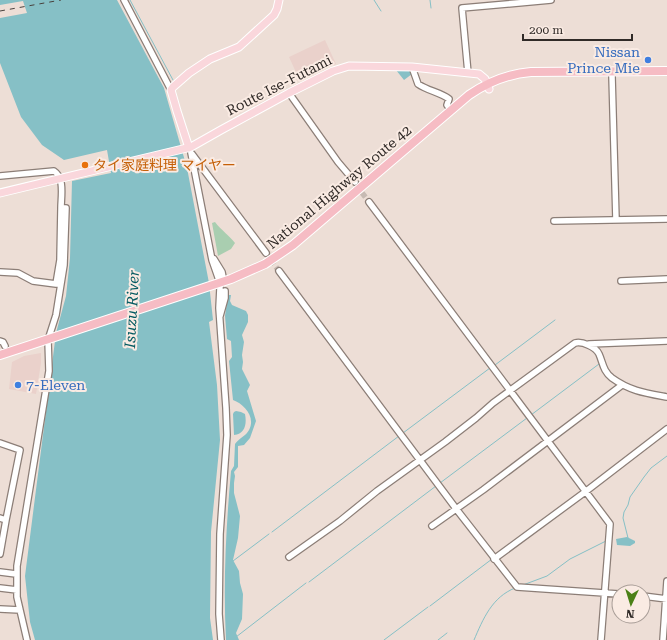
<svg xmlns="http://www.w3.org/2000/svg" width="667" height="640" font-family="'Roboto Serif','Noto Sans JP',serif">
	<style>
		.commercial { fill: #ead1cb }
		.green { fill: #a9ceb0 }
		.water { fill: #86c0c6 }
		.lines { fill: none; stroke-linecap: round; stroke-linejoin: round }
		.stream { stroke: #86c0c6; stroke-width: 1 }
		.minor-tunnel { stroke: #c7bab3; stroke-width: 5.5; stroke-dasharray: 5.5 3; stroke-linecap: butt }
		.minor-casing { stroke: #8c7e77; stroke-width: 8 }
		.major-casing { stroke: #fff; stroke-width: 9 }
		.highway-casing { stroke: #fff; stroke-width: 10 }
		.minor { stroke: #fff; stroke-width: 5.5 }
		.major { stroke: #fad7dc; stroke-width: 7 }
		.highway { stroke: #f6bcc4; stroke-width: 8 }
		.rail { stroke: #48413d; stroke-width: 1; stroke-dasharray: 5 5; stroke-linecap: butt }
		.shop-dot { fill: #3f7fe0; stroke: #faebe3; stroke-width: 1.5 }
		.food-dot { fill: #e8710a; stroke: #faebe3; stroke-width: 1.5 }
		.labels { text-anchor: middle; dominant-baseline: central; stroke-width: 4; stroke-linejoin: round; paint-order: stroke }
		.shop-label { font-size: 14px; fill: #366cbe; stroke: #faebe3; text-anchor: end }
		.street-label { font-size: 14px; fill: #302a27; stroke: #faebe3 }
		.food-label { font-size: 14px; fill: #c56008; stroke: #faebe3; text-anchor: start }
		.water-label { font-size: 15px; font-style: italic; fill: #055b62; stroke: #faebe3 }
	</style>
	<rect width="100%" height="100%" fill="#edded6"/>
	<path class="commercial" d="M325 40 336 64 300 81 289 57Z
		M41 353V363L36 394 9 389 12 362 24 356Z"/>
	<path class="green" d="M215 222C221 230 230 236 235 243L231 249 218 256 212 223Z"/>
	<path class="water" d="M0 0H117L164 88 187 168 209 283 213 320 209 322 217 385 220 440 211 532 210 618 213 640H35L30 622 25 576 56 333 66 296 70 258 72 181 111 173 107 150 64 160 42 145 21 117 0 63V18L27 13 23 1 0 5Z
		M408 68 412 74 404 80 396 70Z
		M228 295H231L230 301 232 305 246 311 248 315V322L242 335 244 342 242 355 243 362 242 369 250 385 247 391 256 421 250 438 244 445 238 446V467L234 472 235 476 234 483V493L240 516 238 538 233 560 239 571 240 583 243 594 242 619 236 633 239 640H226C223 583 226 527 231 471L234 466 235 444C239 438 246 436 249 430 256 417 244 404 233 400L229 361 232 357 231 341 227 339 225 316Z
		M236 411 241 412 245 414C247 424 245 434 234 435L233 414 234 412Z
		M627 537 635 541V543L630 546 617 545 616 539Z"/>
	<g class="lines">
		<path class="stream" d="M130 0 173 80
			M374 0 381 11
			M430 0 431 8
			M495 365 555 320
			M531 415 599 364
			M403 433 490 368
			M440 483 527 418
			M272 532 399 436
			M628 538 623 518 624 512 628 505 630 497 644 477 651 468 667 456
			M233 561 269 534
			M309 582 436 486
			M523 585 547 576 570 559 606 541
			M430 606 492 559
			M236 637 306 583
			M384 640 428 607
			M438 640 447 633
			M474 640C483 619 492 597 515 588"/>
		<path class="minor-tunnel" d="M357 186 369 202
			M266 253 279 271"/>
		<g class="minor-casing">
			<path id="minor" d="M124 0 171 90
				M412 67 418 84C428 91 440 92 449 99L447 105 451 110
				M468 73 462 8 551 0
				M612 76 616 220
				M289 93 338 162 355 182
				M191 153 212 260 220 283
				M192 154 266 253
				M0 176 54 171C65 178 61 197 61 208H66L64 265 56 315 48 340 49 371 17 566V597L27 640
				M369 202 610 524 601 640
				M554 221 667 219
				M214 259 222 272 223 277
				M279 271 457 510 517 587 619 594
				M0 272 18 273 33 281 56 284 60 260 61 208
				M621 281 667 279
				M220 288 219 308 226 408 227 435 220 534 219 614 221 640
				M220 316 225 298V291
				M0 341 3 342 5 346
				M588 345 589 344 667 341
				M0 443 20 450 6 520
				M0 518 6 520 0 554
				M432 526 483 490 622 385
				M289 557 340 521 377 491 445 442 476 418 493 403 575 343C582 341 596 347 599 354 603 363 603 371 612 378 630 391 645 393 667 397
				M494 559 585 492 667 429
				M0 572 16 574
				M0 588 17 590
				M643 596 667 599
				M0 609 20 610
				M663 640 667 581"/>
		</g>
		<g class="major-casing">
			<path id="major" d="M189 148 177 111 171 90 173 87 189 73 210 59 239 47 274 15 277 9 279 0
				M0 193 191 147 221 130 289 93 333 71 349 66 412 67 479 74 485 79 489 89"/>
		</g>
		<g class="highway-casing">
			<path id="highway" d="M0 355 231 279 265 264 293 245 469 95C488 82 507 74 531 72L667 71"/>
		</g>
		<use href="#minor" class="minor"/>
		<use href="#major" class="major"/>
		<use href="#highway" class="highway"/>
		<path class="rail" d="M0 11 61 0"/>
	</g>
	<g class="shop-dot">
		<circle cx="648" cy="60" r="4"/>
		<circle cx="18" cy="385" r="4"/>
	</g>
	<circle class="food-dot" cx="85" cy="165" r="4"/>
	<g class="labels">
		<g class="shop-label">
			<text x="640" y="52">Nissan<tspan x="640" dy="16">Prince Mie</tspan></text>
			<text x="26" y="385" text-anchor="start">7-Eleven</text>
		</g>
		<g class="street-label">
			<text transform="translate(279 85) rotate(-27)">Route Ise-Futami</text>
			<text transform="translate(339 187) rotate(-40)">National Highway Route 42</text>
		</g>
		<g class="food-label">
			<text x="93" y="165">タイ家庭料理 マイヤー</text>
		</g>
		<g class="water-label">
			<text transform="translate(132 309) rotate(-87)">Isuzu River</text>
		</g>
	</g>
	<g transform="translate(631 604) rotate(184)"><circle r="19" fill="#faebe3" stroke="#a99e98"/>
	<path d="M0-3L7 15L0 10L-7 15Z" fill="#4b8016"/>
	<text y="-6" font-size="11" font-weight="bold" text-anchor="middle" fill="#302a27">N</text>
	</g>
	<path d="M523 34v6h109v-6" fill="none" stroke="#302a27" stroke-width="2"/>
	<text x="529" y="34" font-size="12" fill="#302a27" stroke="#faebe3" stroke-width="3" paint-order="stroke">200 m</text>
</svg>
